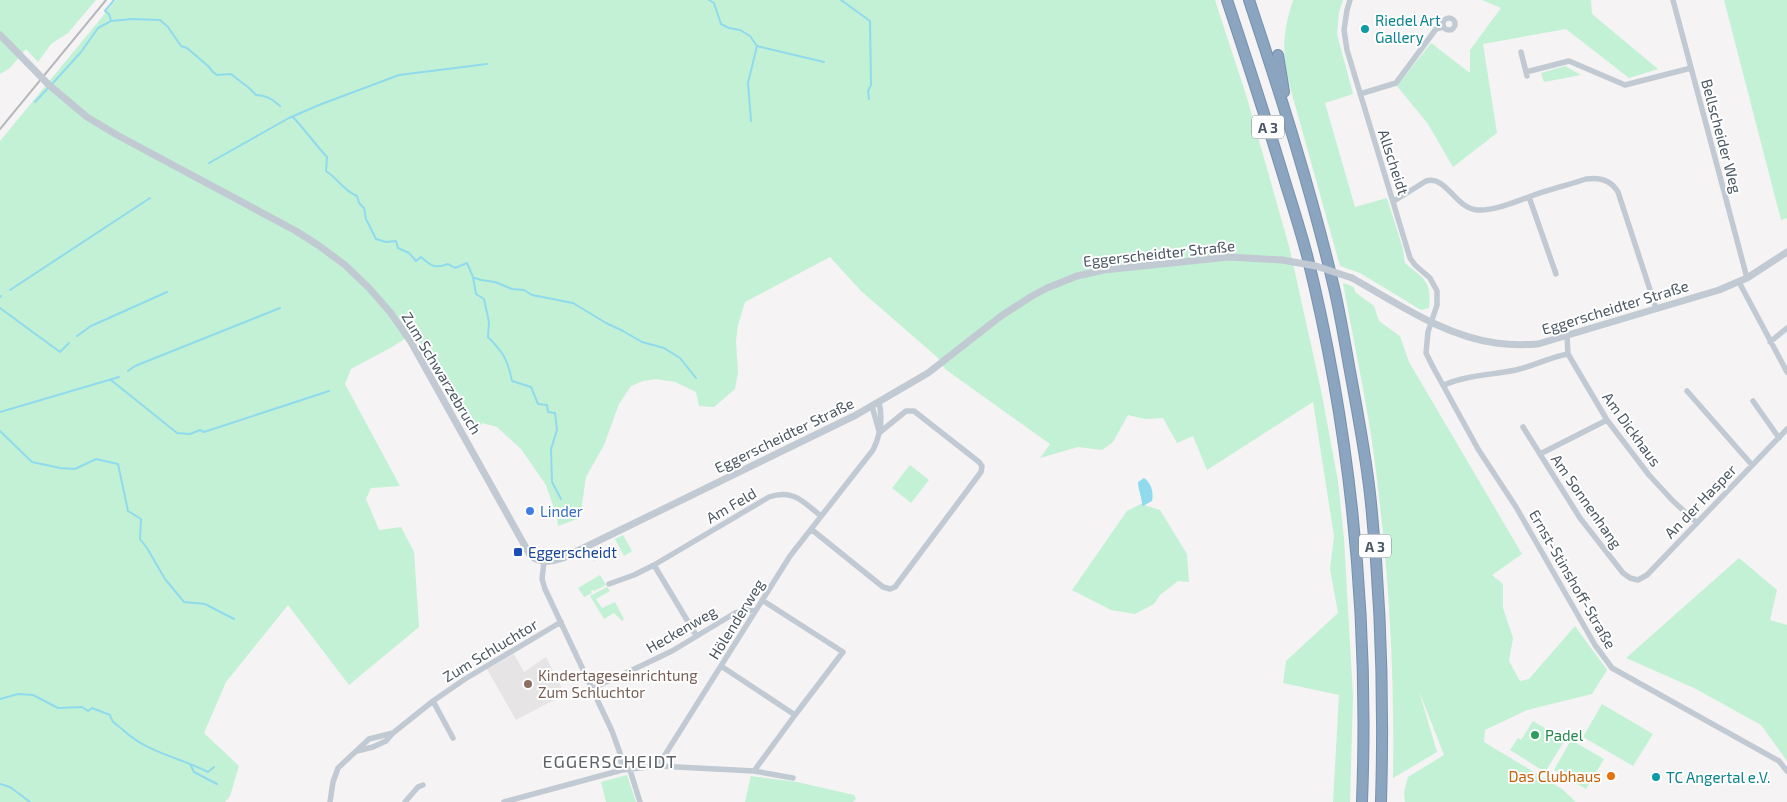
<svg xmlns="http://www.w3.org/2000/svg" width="1787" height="802" font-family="'Exo 2',sans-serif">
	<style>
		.education { fill: #e6e4e5 }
		.green { fill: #c3f1d5 }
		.water { fill: #90daee }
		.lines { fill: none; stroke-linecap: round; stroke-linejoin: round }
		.stream { stroke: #90daee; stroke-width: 2 }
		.motorway-casing { stroke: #7690ad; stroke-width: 12 }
		.minor { stroke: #c1cad2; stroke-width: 5.5 }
		.tertiary { stroke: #c1cad2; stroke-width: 7 }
		.motorway { stroke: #8ba5c1; stroke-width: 10 }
		.rail { stroke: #b5b8bd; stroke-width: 2 }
		.tertiary-bridge { stroke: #c1cad2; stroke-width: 7 }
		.culture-dot { fill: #0f9aa8; stroke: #fff; stroke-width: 2 }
		.shop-dot { fill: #3f7fe0; stroke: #fff; stroke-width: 2 }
		.transit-dot { fill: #1a4fb4; stroke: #fff; stroke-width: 2 }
		.education-dot { fill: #8d6e63; stroke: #fff; stroke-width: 2 }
		.leisure-dot { fill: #2e9e5b; stroke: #fff; stroke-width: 2 }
		.food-dot { fill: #e8710a; stroke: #fff; stroke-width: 2 }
		.labels { text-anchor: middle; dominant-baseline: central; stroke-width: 4; stroke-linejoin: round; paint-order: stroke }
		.shield { fill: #fff; stroke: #808990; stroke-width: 1 }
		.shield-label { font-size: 14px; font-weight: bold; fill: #4a5661 }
		.culture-label { font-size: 15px; fill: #0d838f; stroke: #fff; text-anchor: start }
		.street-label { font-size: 15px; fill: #4a5661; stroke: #fff }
		.shop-label { font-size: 15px; fill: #366cbe; stroke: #fff; text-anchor: start }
		.transit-label { font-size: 15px; fill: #164399; stroke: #fff; text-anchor: start }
		.education-label { font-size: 15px; fill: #785e54; stroke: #fff; text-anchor: start }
		.leisure-label { font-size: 15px; fill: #27864d; stroke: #fff; text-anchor: start }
		.food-label { font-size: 15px; fill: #c56008; stroke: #fff; text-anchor: end }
		.quarter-label { font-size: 18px; letter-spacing: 1px; fill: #5f6368; stroke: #fff }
	</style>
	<rect width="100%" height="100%" fill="#f5f3f3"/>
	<path class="education" d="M514 654 524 672 546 657 566 696 548 703 516 720 487 669Z"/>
	<path class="green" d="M0 0H96L68 33 51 44 38 62 26 49 10 68 0 74Z
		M116 0H1215L1247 98 1290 250 1321 390 1338 481 1344 539 1353 696 1350 802H1333L1339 695 1283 683 1286 661 1338 613 1330 569 1334 536 1313 402 1207 470 1193 436 1177 443 1163 418 1145 419 1128 415 1113 442 1102 450 1078 447 1040 458 1050 444 945 369 937 357 861 291 830 257 745 302 738 325 736 341 738 373 735 389 714 407 699 406 696 392 675 382 656 379 643 381 631 386 619 404 604 445 586 477 580 518 558 526 557 517 546 485 521 449 497 427 482 423 476 433 414 333 392 347 351 369 345 384 400 486 371 488 366 499 379 530 401 527 414 552 419 627 349 685 288 605 226 682 204 733 239 766 230 796 225 802H0V141Z
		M1293 0H1343L1339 12 1337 34 1353 94 1325 103 1355 207 1387 198 1403 249 1405 263C1424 279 1432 281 1429 308L1421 310 1360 273 1340 266 1287 76C1282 45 1284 29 1293 0Z
		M1482 0H1591L1592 14 1658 69 1629 78 1566 29 1483 44 1497 133 1453 167 1428 124 1397 86 1431 43 1470 73V50L1501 8Z
		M1724 0H1787V218L1781 220Z
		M1565 66 1581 75 1544 82 1541 73Z
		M1343 283 1354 287 1355 292 1374 306 1379 321 1400 336 1409 362 1522 554 1492 575 1503 584V608L1513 638 1509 661 1520 681 1529 679 1575 626 1607 670 1592 694 1527 710 1485 730 1484 742 1562 789 1576 802H1405L1404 792 1408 777 1444 755 1419 691 1437 752 1393 778C1395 667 1388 558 1373 448 1365 393 1353 338 1343 283Z
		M910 465 929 480 911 503 892 488Z
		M1141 504 1160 510 1187 554 1189 582 1178 581 1160 595 1154 604 1135 614 1111 610 1072 590 1127 511Z
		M623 535 632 551 624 556 615 539Z
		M598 548 603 556 594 561 589 552Z
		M1739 558 1777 590 1770 620 1787 625V761L1761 725 1694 688 1626 658Z
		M600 575 606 585 594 591 593 590 591 591 592 593 584 597 578 588Z
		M607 587 610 591 596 599 602 608 615 602 624 619 622 621 614 613 604 619 590 596Z
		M1602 704 1653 734 1633 766 1583 737Z
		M1533 721 1565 740 1545 772 1510 750 1518 738 1521 740Z
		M1571 740 1604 759 1586 789 1554 770Z
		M627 775 636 802H606L601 782Z
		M751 776 797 782 854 795 856 799 853 802H745Z"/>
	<path class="water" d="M1144 478C1151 483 1154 492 1152 501L1143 506 1142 505C1142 497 1138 490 1138 482Z"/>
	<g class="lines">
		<path class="stream" d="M709 0 714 3 721 24 729 28 740 30 750 36 757 46 824 62
			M841 0 870 21 871 85 868 91 869 99
			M111 21 132 19 160 20 168 27 181 46 187 48 208 66 213 72 217 75 231 74 249 88 256 95C266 95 272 99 280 106
			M52 84 81 52 98 28 111 21 109 14 105 11 114 0
			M35 102 49 87
			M293 117C305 130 315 144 327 157L326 171C338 179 344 191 357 196L359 203 364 208 366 219 376 239 386 242 396 241 398 248 409 253 416 261 421 257C432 266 434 269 448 264L455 268 467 263 473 277 476 294 484 299 489 322 488 337C503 352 508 360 512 381L531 387 538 404 547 405 548 412 555 413 557 430 551 449 552 482 561 499
			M751 121 748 83 757 46
			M209 163 289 118 319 105 399 75 487 64
			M475 278 481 280 495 282 512 289 524 290 532 295 573 303 606 323 623 331 642 342 664 348 680 358 696 378
			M10 290 150 198
			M0 297 1 296
			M0 308 60 352 69 343
			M77 336 91 326 167 292
			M128 371 135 366 280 308
			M111 380 177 433 190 434 200 430 204 432 329 391
			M0 412 119 377
			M0 431 32 462 60 468 75 469 96 459 118 464 128 511 141 519 140 539 147 548 165 579 184 602 205 604 234 619
			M0 699 18 694 33 695 58 708 82 707 88 711 92 708 110 715C112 723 116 724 122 729 147 753 179 757 208 772L214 767
			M190 764 194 772 217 784
			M0 784 10 787 30 802"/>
		<g class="motorway-casing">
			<path id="motorway" d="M1227 0C1248 63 1268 125 1287 188 1294 210 1301 233 1307 255 1351 433 1369 619 1362 802
				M1249 0C1281 96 1312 193 1335 292 1340 314 1344 338 1348 360 1356 405 1365 449 1370 494 1381 596 1384 699 1381 802
				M1278 55 1284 92"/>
		</g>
		<path class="minor" d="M1350 0 1347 10 1344 30 1347 50 1410 258 1415 265 1430 278 1437 291V305L1428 332 1426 353 1433 367 1478 449 1516 507 1595 645 1612 668 1779 761 1787 771
			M1673 0 1747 278
			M1443 24a6 6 0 1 1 12 0a6 6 0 1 1-12 0Z
			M1521 52 1526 72
			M1527 76 1526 72 1569 61 1625 85 1691 68
			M1360 94 1396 83 1436 29 1443 27
			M1529 197 1556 274
			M1394 201 1426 181C1446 175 1455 208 1477 210 1494 211 1518 201 1534 195 1551 189 1568 185 1586 179 1599 177 1611 180 1618 192L1656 308
			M1739 282 1787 372
			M1567 337 1568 354 1607 420 1649 475 1673 501 1697 523
			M1770 342 1787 328
			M1444 385C1467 375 1492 375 1516 370 1534 366 1550 357 1568 354
			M1687 391 1752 465
			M1753 401 1779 438
			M872 406 879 431
			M1523 427 1580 518 1623 573 1630 578 1638 580 1647 575 1787 429
			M1540 454 1607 420
			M811 529 883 587 890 589 895 587 981 472 982 466 979 462 914 411H906L879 433
			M544 562 542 579 545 589 612 731 620 753 622 770
			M654 565 696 635
			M609 584 634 575 654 565 769 497C794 489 803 502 821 516
			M762 600 843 652 795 715
			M721 666 795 715 754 771
			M593 688 645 664 672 651 735 613 747 610 755 611
			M433 701 453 738
			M357 751 373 747 386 741 393 733 433 701 465 679 561 622
			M658 766 790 556 873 450C881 434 883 419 879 402
			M630 770 640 802
			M330 802 333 782 338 768 369 739 393 733
			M405 802 418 787 423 785
			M504 802 622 770 658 766 754 771 793 778"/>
		<path class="tertiary" d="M0 35 10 45
			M68 101 87 117 117 135 296 231 318 245 345 265 369 288 390 312 411 342 530 555C540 564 551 562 563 558L856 415 928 373 1001 316 1032 296 1047 288 1077 276 1104 270 1229 257 1282 260
			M1352 278C1397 303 1444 336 1496 343 1510 345 1524 345 1538 344L1719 290 1747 278 1787 252"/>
		<use href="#motorway" class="motorway"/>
		<path class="rail" d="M0 129 106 0"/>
		<path class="tertiary-bridge" d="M10 45 49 85 68 101
			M1282 260 1316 266 1352 278"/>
	</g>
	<g class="culture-dot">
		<circle cx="1365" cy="29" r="5"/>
		<circle cx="1656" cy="777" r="5"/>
	</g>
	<circle class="shop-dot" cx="530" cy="511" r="5"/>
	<rect class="transit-dot" x="513" y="547" width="10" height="10" rx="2.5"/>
	<circle class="education-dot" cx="528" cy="684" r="5"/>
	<circle class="leisure-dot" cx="1535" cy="735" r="5"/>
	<circle class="food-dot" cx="1611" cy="776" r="5"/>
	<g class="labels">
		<g class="shield">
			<rect x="1252" y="115.5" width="32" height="23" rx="4"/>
			<rect x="1359" y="534.5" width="32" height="23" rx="4"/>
		</g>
		<g class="shield-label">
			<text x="1268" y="127">A 3</text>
			<text x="1375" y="546">A 3</text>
		</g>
		<g class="culture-label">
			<text x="1375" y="20">Riedel Art<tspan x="1375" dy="17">Gallery</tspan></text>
			<text x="1666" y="777">TC Angertal e.V.</text>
		</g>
		<g class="street-label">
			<text transform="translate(1722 136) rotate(75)">Bellscheider Weg</text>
			<text transform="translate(1394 162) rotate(72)">Allscheidt</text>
			<text transform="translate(1159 253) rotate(-6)">Eggerscheidter Straße</text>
			<text transform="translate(1615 307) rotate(-17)">Eggerscheidter Straße</text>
			<text transform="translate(442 373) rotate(59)">Zum Schwarzebruch</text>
			<text transform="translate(1632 429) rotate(54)">Am Dickhaus</text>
			<text transform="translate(784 435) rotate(-26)">Eggerscheidter Straße</text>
			<text transform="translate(1587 501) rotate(55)">Am Sonnenhang</text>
			<text transform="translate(1700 501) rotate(-46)">An der Hasper</text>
			<text transform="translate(731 505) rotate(-30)">Am Feld</text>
			<text transform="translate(1573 579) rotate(60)">Ernst-Stinshoff-Straße</text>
			<text transform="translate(736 619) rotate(-58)">Hölenderweg</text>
			<text transform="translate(681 629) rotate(-30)">Heckenweg</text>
			<text transform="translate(490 650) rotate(-31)">Zum Schluchtor</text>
		</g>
		<g class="shop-label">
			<text x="540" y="511">Linder</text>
		</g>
		<g class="transit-label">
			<text x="528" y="552">Eggerscheidt</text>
		</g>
		<g class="education-label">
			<text x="538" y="675">Kindertageseinrichtung<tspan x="538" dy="17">Zum Schluchtor</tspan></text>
		</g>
		<g class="leisure-label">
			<text x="1545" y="735">Padel</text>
		</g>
		<g class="food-label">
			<text x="1601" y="776">Das Clubhaus</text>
		</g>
		<g class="quarter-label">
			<text x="610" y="761">EGGERSCHEIDT</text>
		</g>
	</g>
</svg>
